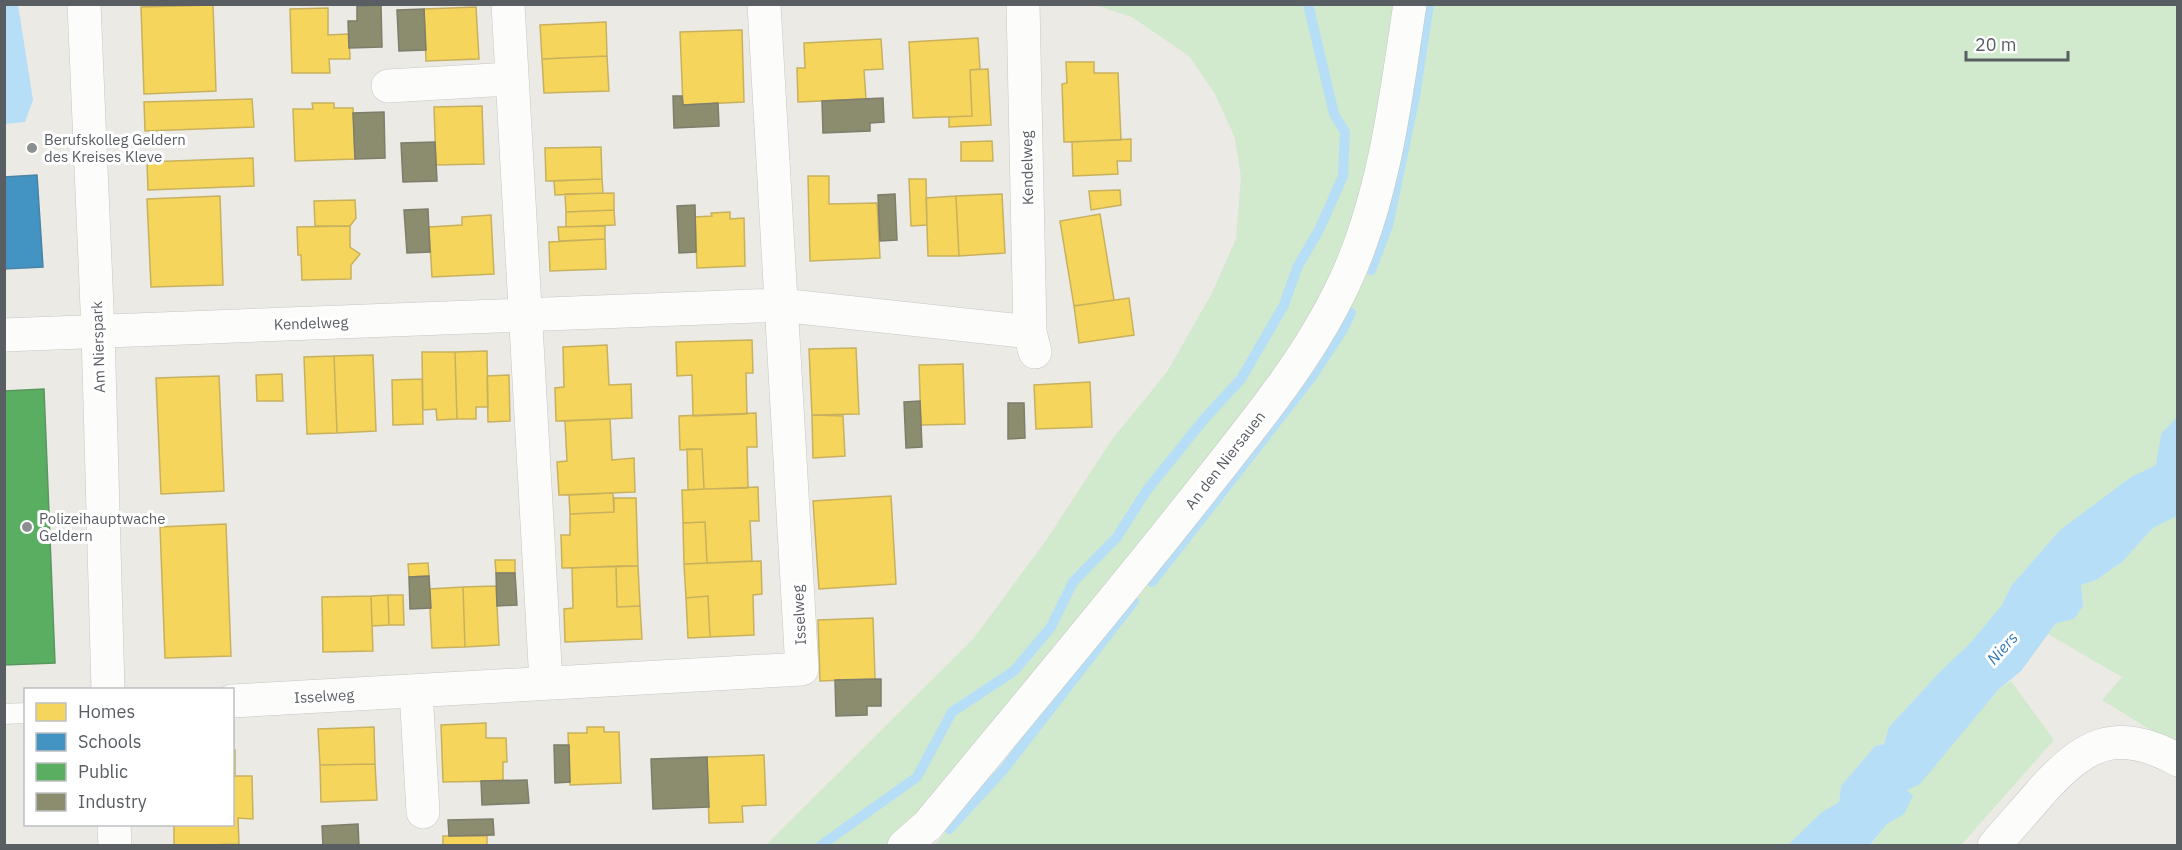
<svg xmlns="http://www.w3.org/2000/svg" width="2182" height="850" font-family="'IBM Plex Sans',sans-serif">
	<style>
		.green { fill: #d1e9cd }
		.water { fill: #b6def7 }
		.homes { fill: #f6d55c; stroke: #c7b15e; stroke-width: 1.5 }
		.schools { fill: #4393c3; stroke: #4a83a6; stroke-width: 1.5 }
		.public { fill: #5aae61; stroke: #5a9662; stroke-width: 1.5 }
		.industry { fill: #8c8c6e; stroke: #7d7e6b; stroke-width: 1.5 }
		.lines { fill: none; stroke-linecap: round; stroke-linejoin: round }
		.stream { stroke: #b6def7; stroke-width: 10 }
		.lane-casing { stroke: #c6c7c5; stroke-width: 21 }
		.street-casing { stroke: #c6c7c5; stroke-width: 34 }
		.lane { stroke: #fcfcfb; stroke-width: 20 }
		.street { stroke: #fcfcfb; stroke-width: 33 }
		.poi-dot { fill: #8c8f90; stroke: #fff; stroke-width: 2 }
		.labels { text-anchor: middle; dominant-baseline: central; stroke-width: 6; stroke-linejoin: round; paint-order: stroke }
		.poi-label { font-size: 15px; fill: #595e63; stroke: #fff; text-anchor: start }
		.street-label { font-size: 15px; fill: #595e63; stroke: #fff }
		.water-label { font-size: 16px; font-style: italic; fill: #3479b9; stroke: #fff }
	</style>
	<rect width="100%" height="100%" fill="#ebeae4"/>
	<path class="green" d="M1095 5H2177L2178 417 2161 434 2156 465 2131 477 2060 530 2011 586 2002 605 1972 641 1937 675 1889 727 1884 744 1875 746 1841 786 1839 802 1822 812 1788 845H935L1134 604 1316 334 904 845 765 846 973 639 1045 542 1113 438 1167 372 1212 293 1236 239 1241 178 1235 138 1215 94 1189 56 1132 17Z
		M2177 516V746L2102 700 2122 677 2048 634 2056 623 2083 606 2081 585 2096 580 2122 562 2153 528Z
		M2011 681 2054 740 1961 845 1870 846 1887 824 1904 813 1907 790 1998 690Z"/>
	<path class="water" d="M5 4 18 5 33 100 25 122 5 124Z
		M2177 417V516L2153 528 2122 562 2096 580 2081 585 2083 606 2074 619 2056 623 2021 671 1998 690 1920 784 1907 790 1913 796 1904 814 1887 824 1870 845H1788L1822 812 1839 802 1841 786 1875 746 1884 744 1889 727 1937 675 1972 641 2002 605 2011 586 2060 530 2131 477 2156 465 2161 434Z"/>
	<path class="homes" d="M213 5 216 91 144 94 141 7Z
		M476 7 479 59 426 61 424 9Z
		M328 8V35L349 34 350 59H329L330 73H292L290 9Z
		M606 22 607 56 542 59 540 25Z
		M742 30 744 102 683 105 680 32Z
		M978 38 980 69 970 70 972 116 913 118 909 42Z
		M881 39 883 69 864 70 866 99 798 102 797 68H805L804 43Z
		M607 56 609 91 544 93 542 59Z
		M1066 62H1094V73H1118L1121 140 1064 142 1062 84 1067 83Z
		M988 69 991 125 949 127V117L972 116 970 70Z
		M252 99 254 127 145 131 144 102Z
		M312 103H334V108H353L355 159 295 161 293 109H313Z
		M482 106 484 164 436 165 434 107Z
		M1131 139V161H1117L1118 174 1073 176 1072 142Z
		M992 141 993 161H961V142Z
		M601 147 602 179 546 181 545 148Z
		M253 158 254 186 148 190 147 162Z
		M808 176H829V204L877 203 880 258 810 261Z
		M602 179 603 193 555 195 554 181Z
		M909 179H926L927 225 911 226Z
		M1120 190 1121 205 1091 210 1089 191Z
		M614 193V210L566 212 565 194Z
		M1002 194 1005 253 959 256 956 196Z
		M220 196 223 285 151 287 147 199Z
		M956 196 959 256H928L926 198Z
		M355 200 356 218 350 226H315L314 201Z
		M614 210 615 225 566 227V212Z
		M730 212V219L744 218 745 266 697 268 695 217 712 216 711 213Z
		M1100 214 1114 300 1074 306 1060 221Z
		M491 215 494 274 432 277 429 227 462 225V217Z
		M350 226V247L360 254 351 265V279L302 280 301 255H298L297 227Z
		M605 226V239L559 241 558 227Z
		M605 239 606 269 550 271 549 242Z
		M1129 298 1134 335 1079 343 1074 306Z
		M752 340 753 373H746L747 414 693 416 692 375 677 376 676 342Z
		M607 345 609 385 631 384 632 418 556 421 555 388 564 387 563 347Z
		M856 348 859 414 812 415 809 349Z
		M487 351 488 407H476V419H457L455 352Z
		M422 352H455L457 419 437 420 436 409 423 410Z
		M373 355 376 431 337 433 334 356Z
		M334 356 337 433 307 434 304 357Z
		M963 364 965 424 921 425 919 365Z
		M282 374 283 401H257L256 375Z
		M509 375 510 421 488 422 487 376Z
		M219 376 224 491 161 494 156 378Z
		M422 379 423 424 393 425 392 380Z
		M1090 382 1092 427 1036 429 1034 385Z
		M756 413 757 447H747L748 488 704 489 702 449 680 450 679 416Z
		M812 415 843 416 845 456 813 458Z
		M610 419 612 460 634 458 635 492 559 495 557 462 567 461 565 421Z
		M687 449H702L704 489 688 490Z
		M758 487 759 521H750L752 561 707 563 705 522 683 523 682 490Z
		M613 493 614 512 570 514 569 495Z
		M891 496 896 584 819 589 813 501Z
		M614 498H636L638 566 562 568 561 535H570V514L614 512Z
		M705 522 707 563 684 564 683 523Z
		M226 524 231 656 165 658 160 527Z
		M495 560H515V573H496Z
		M761 561 762 594 753 595 754 635 710 637 708 596 686 598 684 564Z
		M428 563 429 576 409 577 408 564Z
		M616 566H638L640 606 617 607Z
		M616 566 617 607 640 606 642 639 565 642 564 609 573 608 572 568Z
		M496 586 499 645 465 647 463 587Z
		M463 587 465 647 432 648 429 589Z
		M388 595 389 625 372 626 371 596Z
		M388 595H403L404 625H389Z
		M371 596 373 651 323 652 322 597Z
		M708 596 710 637 688 638 686 598Z
		M873 618 875 679 820 681 818 620Z
		M486 723V738H506L507 762H503V781L443 782 441 725Z
		M374 727 375 764 320 765 318 729Z
		M587 727H604V732H619L621 783 570 785 568 733H587Z
		M232 750H235V776H252L253 819 238 818 239 844 174 846V824H232Z
		M764 755 766 805 742 806 743 822 709 823 707 757Z
		M375 764 377 800 321 802 320 765Z
		M443 836H487V846H443Z"/>
	<path class="schools" d="M37 175 43 267 4 269V177Z"/>
	<path class="public" d="M44 389 55 663 4 665V391Z"/>
	<path class="industry" d="M381 5 382 47 349 48 348 21H357V6Z
		M424 9 426 50 399 51 397 10Z
		M673 96H682L683 105 718 103 719 126 674 128Z
		M883 98 884 122 870 123V131L823 133 822 101Z
		M384 112 385 158 355 159 353 113Z
		M435 142 437 181 403 182 401 143Z
		M895 194 897 240 880 241 878 195Z
		M695 205 696 252 679 253 677 206Z
		M428 209 430 252 407 253 404 210Z
		M920 401 922 447 906 448 904 402Z
		M1008 403H1024L1025 438 1008 439Z
		M496 573H515L517 605 497 606Z
		M429 576 431 608 410 609 409 577Z
		M881 679V706H867V715L836 716 835 680Z
		M554 745H569L570 782 555 783Z
		M707 757 709 807 653 809 651 759Z
		M527 780 529 803 482 805 481 781Z
		M493 819 494 835 449 836 448 820Z
		M358 824 359 846H323L322 826Z"/>
	<g class="lines">
		<path class="stream" d="M1371 270 1388 226 1415 96 1429 4
			M1152 582 1311 378 1342 331 1351 313
			M949 829 1004 769 1134 601
			M820 846 917 777 952 712 1014 671 1051 627 1073 582 1117 537 1147 490 1205 418 1241 379 1284 305 1297 268 1320 228 1343 176 1345 132 1334 114 1308 4"/>
		<g class="lane-casing">
			<path id="lane" d="M4 714 26 713"/>
		</g>
		<g class="street-casing">
			<path id="street" d="M84 4 98 331 108 690
				M508 4 546 683
				M1023 4 1030 332 1035 352
				M388 86 511 79
				M4 335 780 305 1030 332
				M416 691 423 812
				M232 701 802 669 764 4
				M114 824 115 846
				M904 846 928 825C1017 717 1107 610 1194 500 1251 427 1313 356 1350 270 1386 186 1396 95 1410 4
				M1994 846C2009 828 2025 811 2040 793 2083 745 2115 725 2178 760"/>
		</g>
		<use href="#lane" class="lane"/>
		<use href="#street" class="street"/>
	</g>
	<g class="poi-dot">
		<circle cx="32" cy="148" r="6"/>
		<circle cx="27" cy="527" r="6"/>
	</g>
	<g class="labels">
		<g class="poi-label">
			<text x="44" y="139">Berufskolleg Geldern<tspan x="44" dy="17">des Kreises Kleve</tspan></text>
			<text x="39" y="518">Polizeihauptwache<tspan x="39" dy="17">Geldern</tspan></text>
		</g>
		<g class="street-label">
			<text transform="translate(1027 168) rotate(-91)">Kendelweg</text>
			<text transform="translate(311 323) rotate(-2)">Kendelweg</text>
			<text transform="translate(98 347) rotate(-92)">Am Nierspark</text>
			<text transform="translate(1225 460) rotate(-52)">An den Niersauen</text>
			<text transform="translate(799 615) rotate(-93)">Isselweg</text>
			<text transform="translate(324 696) rotate(-3)">Isselweg</text>
		</g>
		<g class="water-label">
			<text transform="translate(2002 648) rotate(-48)">Niers</text>
		</g>
	</g>
	<rect width="2182" height="850" fill="none" stroke="#595e63" stroke-width="12"/>
	<rect x="24" y="688" width="210" height="138" fill="#ffffff" stroke="#bdbfc1" stroke-width="1.5"/>
	<rect x="36" y="703" width="30" height="18" fill="#f6d55c" stroke="#bdbfc1" stroke-width="1.5"/>
	<text x="78" y="718" font-size="18" fill="#595e63">Homes</text>
	<rect x="36" y="733" width="30" height="18" fill="#4393c3" stroke="#bdbfc1" stroke-width="1.5"/>
	<text x="78" y="748" font-size="18" fill="#595e63">Schools</text>
	<rect x="36" y="763" width="30" height="18" fill="#5aae61" stroke="#bdbfc1" stroke-width="1.5"/>
	<text x="78" y="778" font-size="18" fill="#595e63">Public</text>
	<rect x="36" y="793" width="30" height="18" fill="#8c8c6e" stroke="#bdbfc1" stroke-width="1.5"/>
	<text x="78" y="808" font-size="18" fill="#595e63">Industry</text>
	<path d="M1966 51v9h102v-9" fill="none" stroke="#595e63" stroke-width="3"/>
	<text x="1975" y="51" font-size="18" fill="#595e63" stroke="#ffffff" stroke-width="4.5" paint-order="stroke">20 m</text>
</svg>
